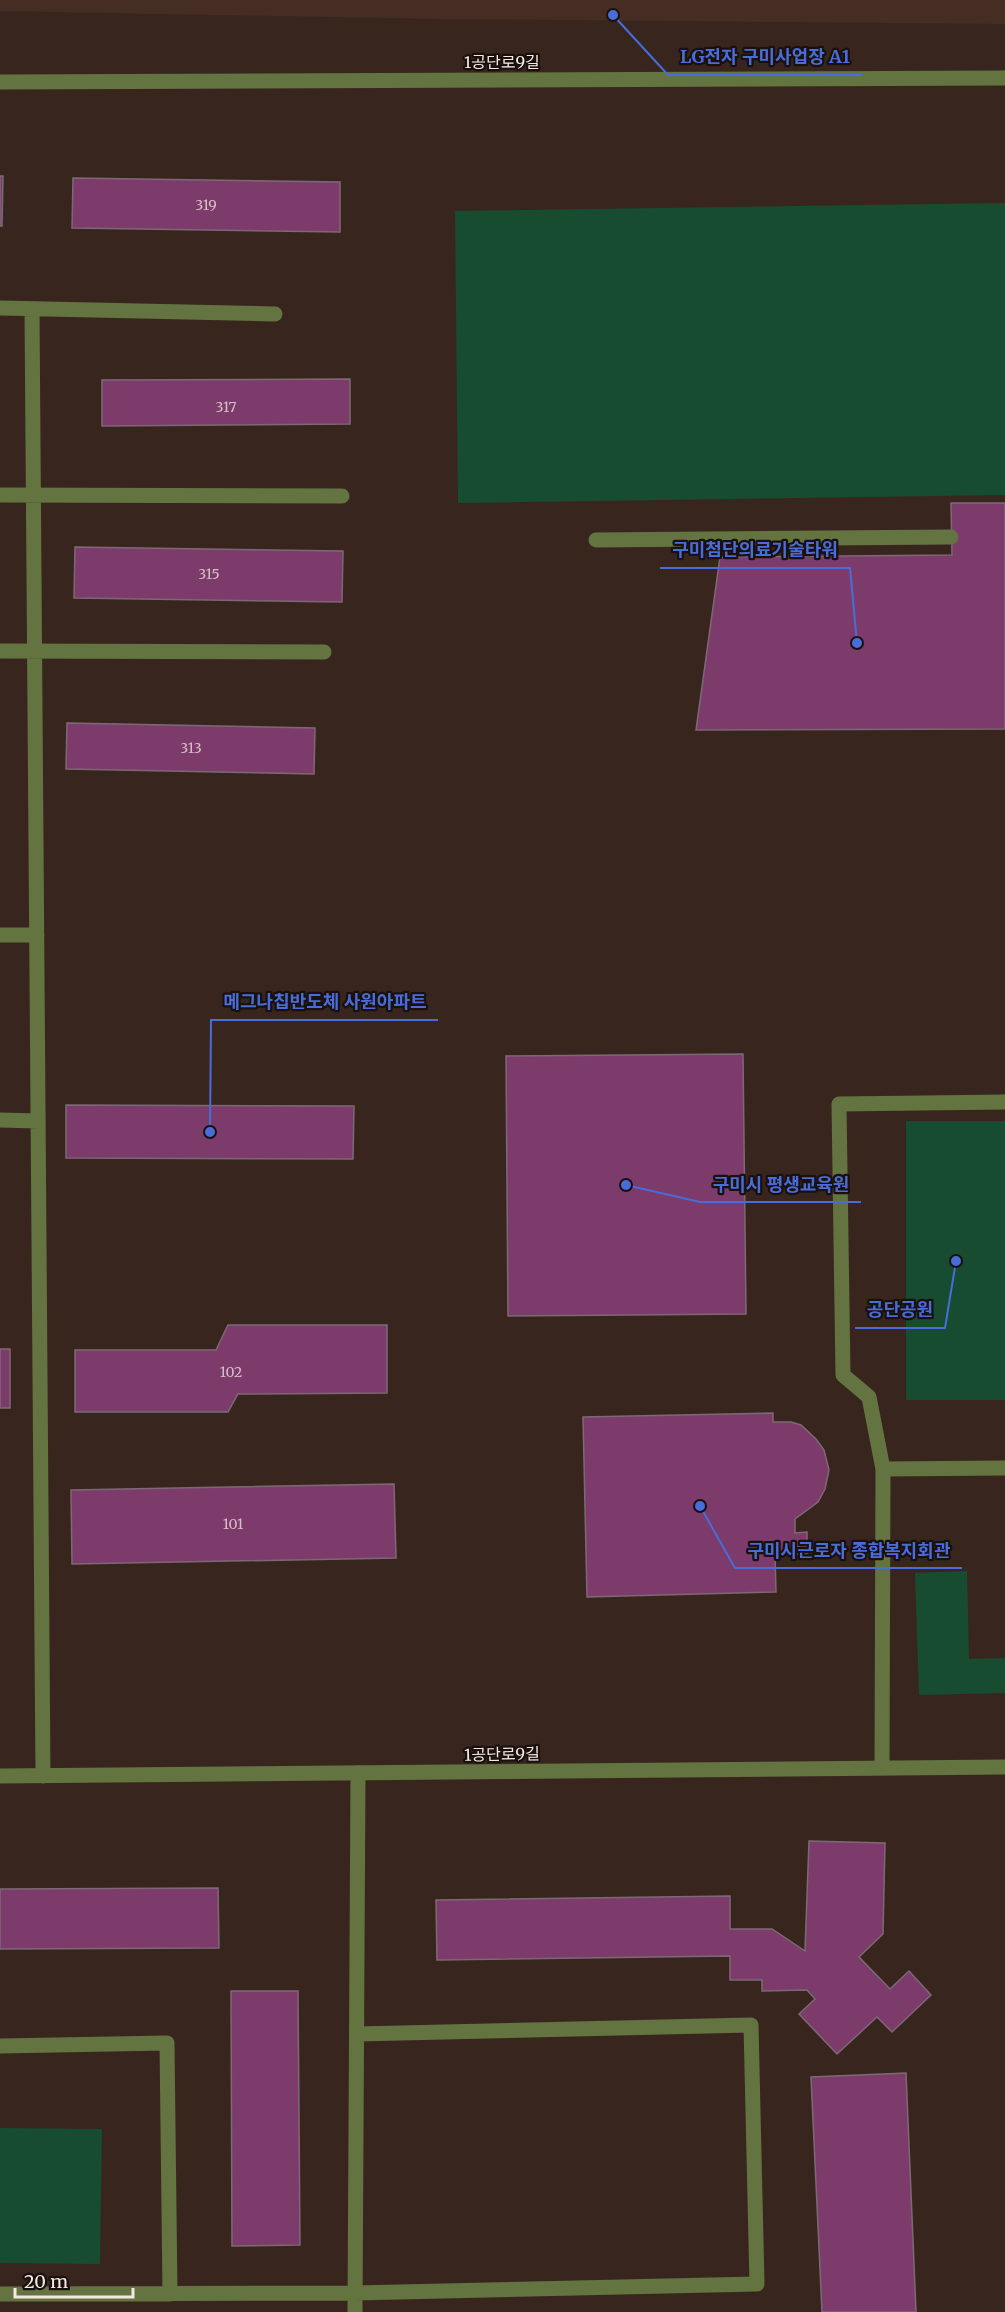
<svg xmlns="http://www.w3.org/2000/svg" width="1005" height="2312" font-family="Merriweather,'Noto Sans KR',serif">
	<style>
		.built { fill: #462d23 }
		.green { fill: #184c31 }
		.building { fill: #7c3b6b; stroke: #7d6976; stroke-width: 1.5 }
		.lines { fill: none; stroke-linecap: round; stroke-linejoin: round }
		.lane { stroke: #637441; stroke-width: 15 }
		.street { stroke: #637441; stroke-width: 15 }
		.labels { text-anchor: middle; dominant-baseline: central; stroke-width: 4.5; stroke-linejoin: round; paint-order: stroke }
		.number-label { font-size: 14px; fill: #d7bdc5 }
		.street-label { font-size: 16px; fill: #f5e8e3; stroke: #1a110e }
		.leader { fill: none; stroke: #486dda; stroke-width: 2 }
		.callout-dot { fill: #486dda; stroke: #1a110e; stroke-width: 2 }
		.callout-label { font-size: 18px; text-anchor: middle; font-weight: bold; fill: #486dda; stroke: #1a110e; stroke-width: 4.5; stroke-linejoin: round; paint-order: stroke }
	</style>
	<rect width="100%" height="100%" fill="#38261e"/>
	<path class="built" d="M0 0H1005V24L442 19 0 11Z"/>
	<path class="green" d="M1005 203V495L458 503 455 211Z
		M906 1121H1005V1400H906Z
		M967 1571 969 1659 1005 1658V1693L919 1695 915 1573Z
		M0 2128 102 2129 100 2264 0 2263Z"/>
	<path class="building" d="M0 176H3L2 226H0Z
		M73 178 340 182V232L72 228Z
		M350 379V424L102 426V380Z
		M951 503H1005V729L696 730 720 557 952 555Z
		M75 547 343 551 342 602 74 598Z
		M67 723 315 728 314 774 66 769Z
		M743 1054 746 1314 508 1316 506 1056Z
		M66 1105 354 1106 353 1159 66 1158Z
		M228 1325H387V1393L238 1394 228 1412H75V1350H216Z
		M0 1349H10V1408H0Z
		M773 1413V1422H791L801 1425 816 1439 824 1450 829 1470 825 1489 818 1502 795 1519V1533L807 1532V1554H775L776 1592 587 1597 583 1417Z
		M394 1484 396 1558 72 1564 71 1490Z
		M809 1841 885 1843 883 1934 859 1957 890 1989 909 1971 931 1995 892 2032 877 2017 837 2054 799 2014 815 1999 807 1990 762 1991V1980H730V1956L437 1960 436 1900 730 1896V1929H772L805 1951Z
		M218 1888 219 1948 0 1949V1889Z
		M231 1991H298L300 2245 232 2246Z
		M906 2073 916 2312H822L811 2077Z"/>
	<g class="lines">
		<path class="lane" d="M0 308 275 314
			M32 309 43 1776
			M0 495 342 496
			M596 540 951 537
			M0 651 324 652
			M0 935H37
			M0 1120 38 1121
			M0 2046 167 2043 170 2294
			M0 2294 355 2293 757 2284 751 2025 357 2034
			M355 2312 358 1773"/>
		<path class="street" d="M0 82 1005 78
			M883 1469 1005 1468
			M882 1768 883 1469 869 1397 843 1375 839 1104 1005 1102
			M0 1776 1005 1767"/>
	</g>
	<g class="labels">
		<g class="number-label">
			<text x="206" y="205">319</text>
			<text x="226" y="407">317</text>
			<text x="209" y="574">315</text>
			<text x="191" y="748">313</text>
			<text x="231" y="1372">102</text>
			<text x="233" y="1524">101</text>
		</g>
		<g class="street-label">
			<text x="502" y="62">1공단로9길</text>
			<text transform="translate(502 1754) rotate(-1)">1공단로9길</text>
		</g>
	</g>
	<path class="leader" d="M613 15L668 75H862M857 643L850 568H660M210 1132L211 1020H438M626 1185L700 1202H861M956 1261L945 1328H855M700 1506L735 1568H962"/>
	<g class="callout-dot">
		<circle cx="613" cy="15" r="6"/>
		<circle cx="857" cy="643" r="6"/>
		<circle cx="210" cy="1132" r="6"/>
		<circle cx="626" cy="1185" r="6"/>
		<circle cx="956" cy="1261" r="6"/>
		<circle cx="700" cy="1506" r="6"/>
	</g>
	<g class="callout-label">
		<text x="765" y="63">LG전자 구미사업장 A1</text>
		<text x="755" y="556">구미첨단의료기술타워</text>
		<text x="325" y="1008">메그나칩반도체 사원아파트</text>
		<text x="781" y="1191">구미시 평생교육원</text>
		<text x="900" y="1316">공단공원</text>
		<text x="849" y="1557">구미시근로자 종합복지회관</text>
	</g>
	<path d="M15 2288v9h118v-9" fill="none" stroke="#f5e8e3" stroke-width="3"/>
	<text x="24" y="2288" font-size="18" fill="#f5e8e3" stroke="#1a110e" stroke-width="4.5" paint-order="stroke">20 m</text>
</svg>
